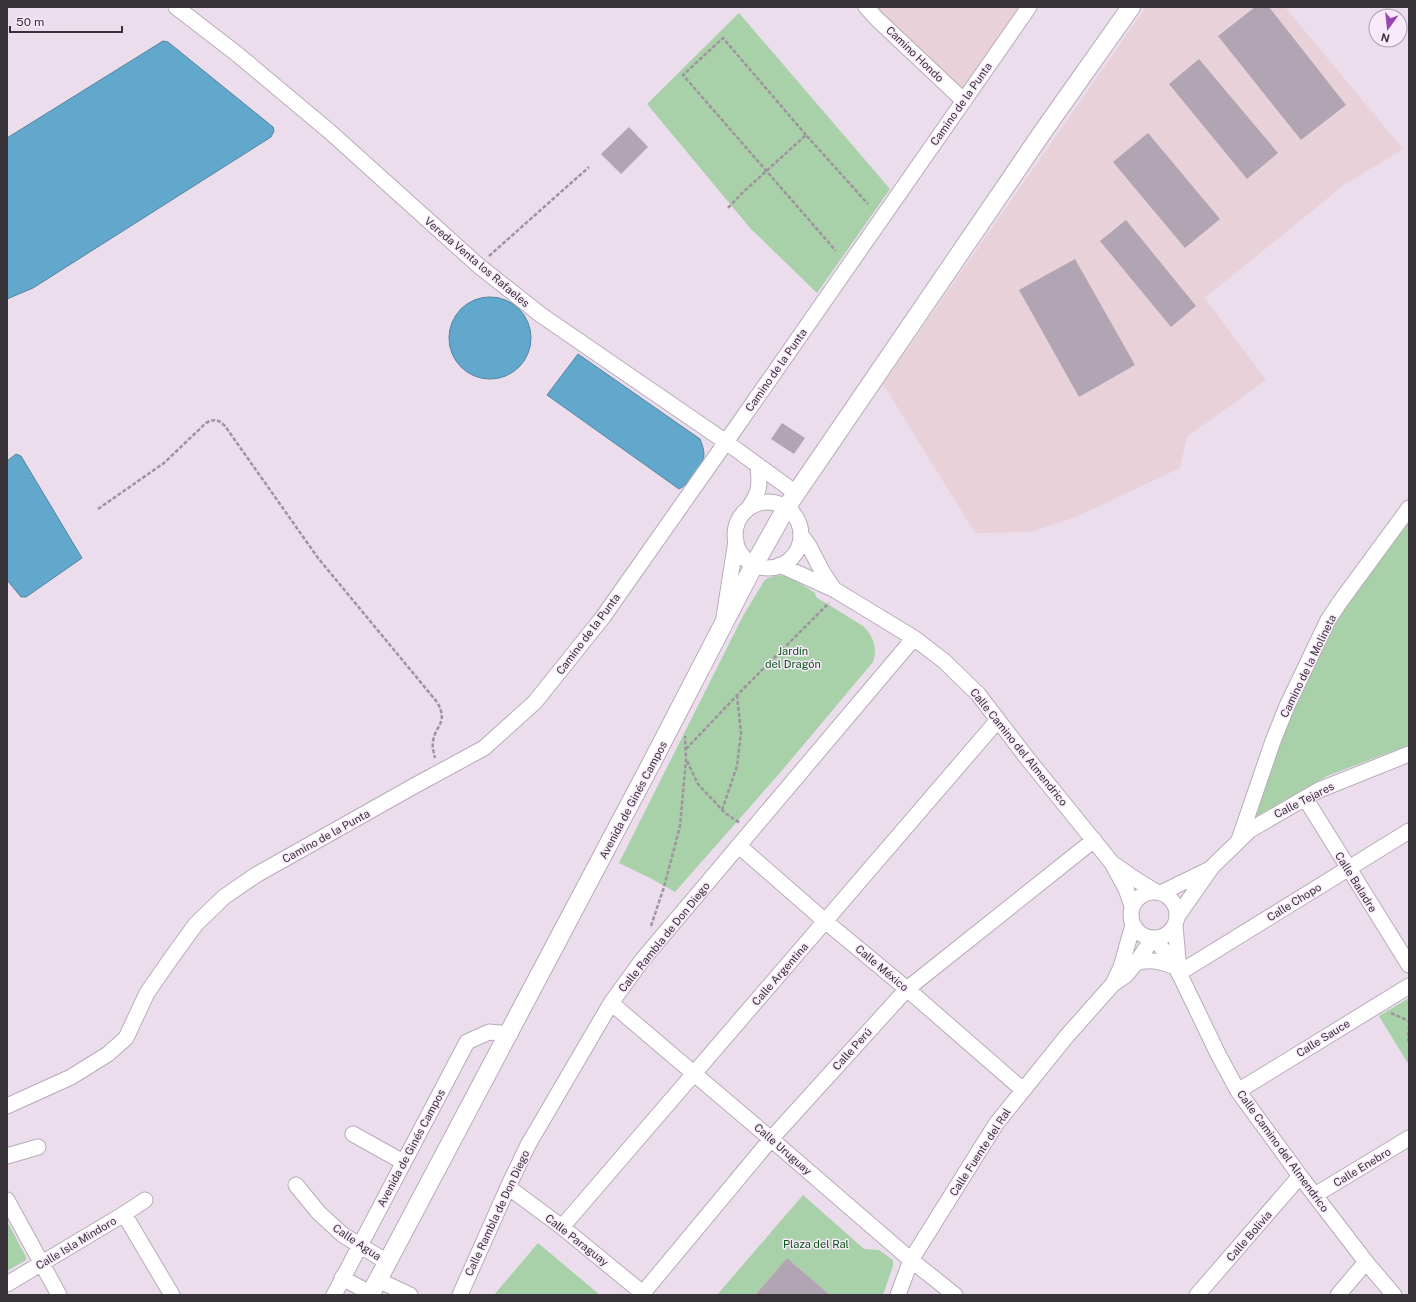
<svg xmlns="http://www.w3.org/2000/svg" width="1416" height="1302" font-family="'Public Sans',sans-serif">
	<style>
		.industrial { fill: #e9d1da }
		.green { fill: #a8d1a9 }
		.water { fill: #61a8cc; stroke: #5485a0 }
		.building { fill: #b1a4b3 }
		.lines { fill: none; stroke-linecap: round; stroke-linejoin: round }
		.minor-casing { stroke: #b8abb9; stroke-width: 17 }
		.major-casing { stroke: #b8abb9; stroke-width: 20 }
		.path { stroke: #9e939f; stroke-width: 2.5; stroke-dasharray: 4 2; stroke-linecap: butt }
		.minor { stroke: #fff; stroke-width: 15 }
		.major { stroke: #fff; stroke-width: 18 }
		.labels { text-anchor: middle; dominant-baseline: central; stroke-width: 3; stroke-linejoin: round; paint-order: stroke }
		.street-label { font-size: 11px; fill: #373238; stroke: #f8eafa }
		.park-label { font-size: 11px; fill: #075617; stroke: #f8eafa }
	</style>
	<rect width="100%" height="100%" fill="#ebddec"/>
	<path class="industrial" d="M876 7H1022L964 89 949 82Z
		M1146 7H1285L1403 149 1344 185 1205 298 1266 380 1187 437 1180 468 1076 517 1030 532 975 533 883 384Z"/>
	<path class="green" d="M739 13 890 189 817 293 750 228 647 104Z
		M1409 519V745L1327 776 1254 818 1252 814 1268 769 1319 652 1345 605Z
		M778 575 790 577 815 593 816 597 863 626C873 636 878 647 873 662L779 774 675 892 650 878 619 863 743 616 764 581 768 578Z
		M1409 998V1065L1379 1016Z
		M803 1195 864 1249 879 1250 893 1260V1266L883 1295H830L787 1258 755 1295H717Z
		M7 1221 26 1257V1260L7 1271Z
		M538 1243 600 1295H494Z"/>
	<path class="water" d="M163 41 168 42 273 127 274 131 271 137 33 288 7 299V138Z
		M449 338a41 41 0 1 1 82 0a41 41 0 1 1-82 0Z
		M578 354 700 439C702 444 704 450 704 454 704 465 688 485 679 489L547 395Z
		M16 454 21 456 82 558 26 597H21L7 580V461Z"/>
	<path class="building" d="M1255 7H1269L1346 105 1301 140 1218 36Z
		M1199 59 1278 153 1247 179 1169 84Z
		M629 127 648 147 621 174 601 154Z
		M1148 133 1220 219 1185 248 1113 162Z
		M1126 220 1196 306 1171 327 1100 241Z
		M1075 259 1135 365 1079 397 1019 290Z
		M782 423 805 438 794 454 771 439Z
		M787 1258 830 1295H755Z"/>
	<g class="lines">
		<g class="minor-casing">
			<path id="minor" d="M176 7 237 54 329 131 479 266 541 315 726 442 796 493
				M866 7 877 19 964 101
				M735 535a33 33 0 1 1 66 0a33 33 0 1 1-66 0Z
				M748 509C760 492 760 486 758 465
				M801 535 809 546 823 573 834 589
				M780 565 835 590 914 638 944 661 978 694 1027 758 1112 863 1126 889 1132 906
				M724 617 736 541
				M1305 798 1409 965
				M1239 840 1273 741 1287 706 1328 620 1340 602 1409 508
				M739 846 825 921 907 989 1023 1090
				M1115 865 1135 879 1156 892
				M1131 915a23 23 0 1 1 46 0a23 23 0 1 1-46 0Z
				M1161 893 1208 870
				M1177 917 1212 867 1250 830 1319 790 1409 754
				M1175 926 1179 970
				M1155 938 1179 973 1218 1054 1238 1091 1300 1176 1366 1262 1394 1295
				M1136 963C1149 958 1163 962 1175 967
				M1179 973 1409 831
				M1114 982 1121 967 1133 925
				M611 1003 771 1139 911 1260 955 1295
				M1238 1091 1409 986
				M7 1106 71 1077 108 1054 126 1038 147 993 172 957 196 924 224 897 256 875 414 786 484 748 535 702 603 617 726 442 1029 7
				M353 1134 403 1162
				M7 1156 38 1147
				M296 1185 319 1213 343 1235 387 1262
				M508 1187 562 1227 645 1295
				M1315 1195 1409 1138
				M7 1200 59 1295
				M124 1214 172 1295
				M562 1227 998 720
				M342 1278 374 1295
				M378 1280 410 1295
				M7 1284 124 1214 145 1200
				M643 1293 771 1139 907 989 1094 840
				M334 1295 467 1042 489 1032 510 1034
				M460 1295 508 1187 528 1145 611 1003 643 959 914 638
				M898 1295 911 1260 996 1124 1066 1037 1113 984 1126 975 1136 963 1153 938
				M1197 1295 1300 1176
				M1338 1295 1366 1262"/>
		</g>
		<g class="major-casing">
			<path id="major" d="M370 1295 652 762 754 565 786 508 1044 130 1131 7"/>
		</g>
		<path class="path" d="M806 135 723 38 683 75 836 251
			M728 208 741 194 806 135 868 204
			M489 256 589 167
			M98 509 164 463 206 423C214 418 219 420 225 426L318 558 437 702C449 723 435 725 433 742 432 748 434 753 435 758
			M686 749 744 688 829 603
			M687 761 698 784 725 813 740 823
			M722 810 737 766 741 733 737 695
			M651 926 664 887 680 826 686 760 685 736
			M1391 1013 1409 1021
			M1409 1026 1408 1037 1409 1044"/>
		<use href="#minor" class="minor"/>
		<use href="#major" class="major"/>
	</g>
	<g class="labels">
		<g class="street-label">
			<text transform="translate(915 54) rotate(44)">Camino Hondo</text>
			<text transform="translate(961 104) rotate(-55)">Camino de la Punta</text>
			<text transform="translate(477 262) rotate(40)">Vereda Venta los Rafaeles</text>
			<text transform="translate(776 370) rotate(-55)">Camino de la Punta</text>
			<text transform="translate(588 634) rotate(-53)">Camino de la Punta</text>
			<text transform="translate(1308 666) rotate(-64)">Camino de la Molineta</text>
			<text transform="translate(1019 747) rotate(51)">Calle Camino del Almendrico</text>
			<text transform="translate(633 800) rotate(-62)">Avenida de Ginés Campos</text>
			<text transform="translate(1304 800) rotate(-27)">Calle Tejares</text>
			<text transform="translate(326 836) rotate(-29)">Camino de la Punta</text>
			<text transform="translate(1356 882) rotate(58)">Calle Baladre</text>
			<text transform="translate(1294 902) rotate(-32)">Calle Chopo</text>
			<text transform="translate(664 937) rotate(-51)">Calle Rambla de Don Diego</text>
			<text transform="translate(882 968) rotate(40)">Calle México</text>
			<text transform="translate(780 974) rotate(-49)">Calle Argentina</text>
			<text transform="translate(1323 1038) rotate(-32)">Calle Sauce</text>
			<text transform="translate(852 1049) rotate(-48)">Calle Perú</text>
			<text transform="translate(411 1148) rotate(-62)">Avenida de Ginés Campos</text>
			<text transform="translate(783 1149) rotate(41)">Calle Uruguay</text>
			<text transform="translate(1283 1151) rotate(54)">Calle Camino del Almendrico</text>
			<text transform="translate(980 1152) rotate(-57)">Calle Fuente del Ral</text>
			<text transform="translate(1362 1167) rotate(-31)">Calle Enebro</text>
			<text transform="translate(497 1213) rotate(-65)">Calle Rambla de Don Diego</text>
			<text transform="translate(1249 1236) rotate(-49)">Calle Bolivia</text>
			<text transform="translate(577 1240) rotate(38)">Calle Paraguay</text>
			<text transform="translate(357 1242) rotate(34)">Calle Agua</text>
			<text transform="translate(76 1243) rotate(-31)">Calle Isla Mindoro</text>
		</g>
		<g class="park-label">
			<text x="793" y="651">Jardín<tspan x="793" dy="13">del Dragón</tspan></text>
			<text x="816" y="1244">Plaza del Ral</text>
		</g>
	</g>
	<rect width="1416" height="1302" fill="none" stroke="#373238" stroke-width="16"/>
	<g transform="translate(1388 28) rotate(195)"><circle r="19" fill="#f8eafa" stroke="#aba0ac"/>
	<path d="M0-3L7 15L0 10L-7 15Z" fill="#9944b1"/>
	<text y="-6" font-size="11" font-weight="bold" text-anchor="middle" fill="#373238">N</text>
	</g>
	<path d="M10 26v6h112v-6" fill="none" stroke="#373238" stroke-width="2"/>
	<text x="16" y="26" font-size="12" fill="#373238" stroke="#f8eafa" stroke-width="3" paint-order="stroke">50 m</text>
</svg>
